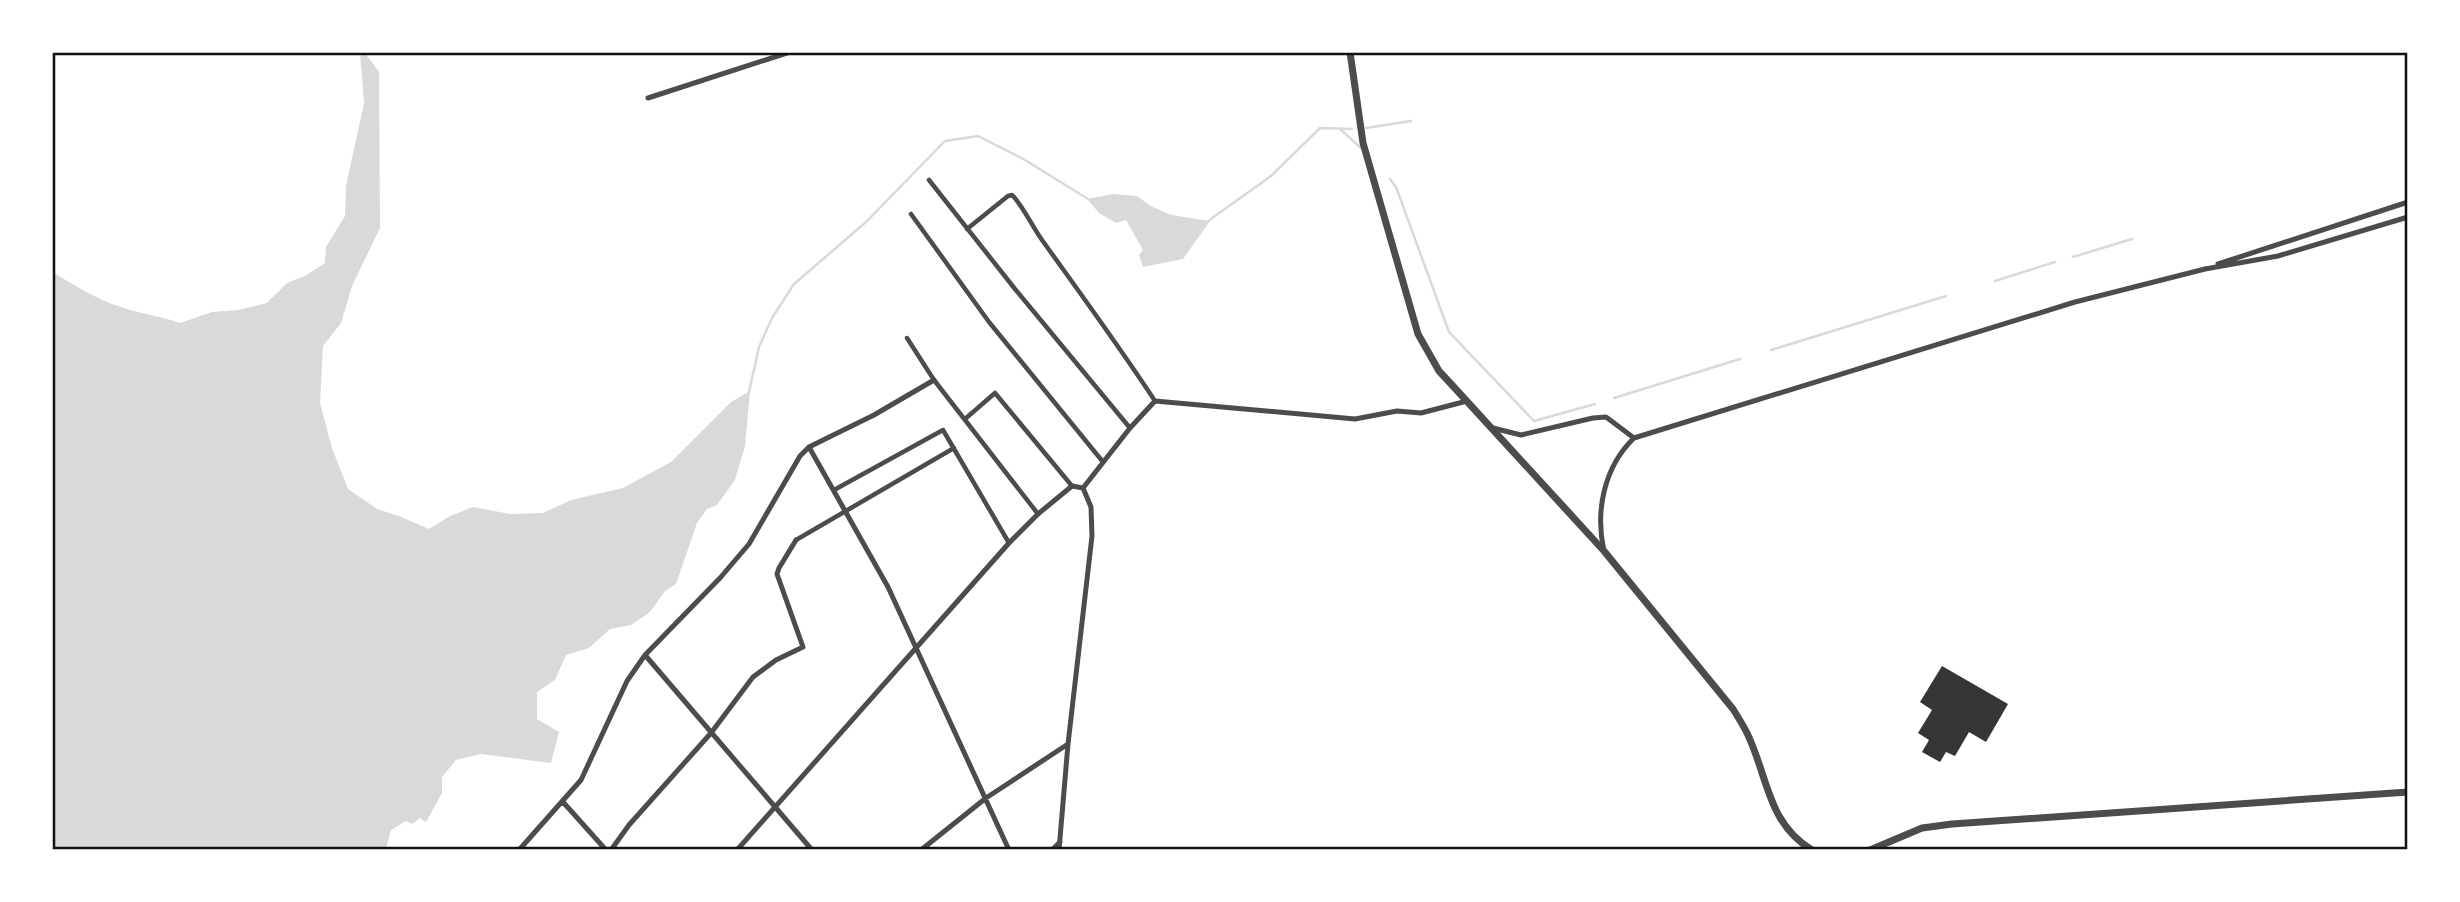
<svg xmlns="http://www.w3.org/2000/svg" width="2460" height="902" font-family="Quicksand,sans-serif">
	<style>
		.water { fill: #d9d9d9 }
		.lines { fill: none; stroke-linecap: round; stroke-linejoin: round }
		.stream { stroke: #d9d9d9; stroke-width: 2.5 }
		.building { fill: #353535 }
		.pedestrian { stroke: #4c4c4c; stroke-width: 4.5 }
		.minor { stroke: #4c4c4c; stroke-width: 5 }
		.tertiary { stroke: #4c4c4c; stroke-width: 7 }
		.neatline { fill: none; stroke: #111; stroke-width: 2.5 }
	</style>
	<rect width="100%" height="100%" fill="#fff"/>
	<path class="water" d="M360 53H365L379 72 380 228 352 286 341 323 323 346 320 403 332 448 348 489 377 509 399 516 429 529 450 516 473 507 510 514 543 513 571 500 623 488 671 462 731 402 750 391 745 446 735 480 717 505 707 509 697 523 676 584 665 591 650 612 631 625 610 629 589 648 566 655 555 680 537 692V719L559 732 551 763 481 754 456 760 442 777V793L426 822 420 818 412 824 406 821 391 830 386 849H53V272C75 286 96 299 121 307 141 314 160 316 180 323L212 312 238 310 267 303 287 283 305 276 325 263 326 247 345 216 346 186 364 103Z
		M1113 194 1137 196 1151 206 1171 215 1210 221 1183 259 1143 267 1139 255 1143 250 1126 220 1116 223 1099 213 1087 199Z"/>
	<g class="lines">
		<path class="stream" d="M1366 128 1411 121
			M1340 129 1361 148
			M1390 179 1396 187 1449 332 1534 421 1595 404
			M1208 221 1271 176 1320 128 1352 129
			M2073 257 2132 239
			M1995 281 2055 262
			M1771 350 1946 296
			M749 392 759 347 772 318 794 284 866 222 945 141 978 136 1025 160 1088 199
			M1614 398 1740 359"/>
	</g>
	<path class="building" d="M1942 666 2008 704 1986 742 1969 732 1955 756 1946 752 1940 762 1922 752 1929 740 1918 733 1932 710 1920 702Z"/>
	<g class="lines">
		<path class="pedestrian" d="M929 180 1015 289 1130 428
			M911 214 989 322 1103 462
			M967 229 1008 196 1012 195C1022 204 1033 228 1042 240 1080 293 1119 346 1155 401
			M907 338 934 380 1038 514
			M965 419 995 393 1072 486
			M834 490 943 430 1009 543
			M796 540 954 448"/>
		<path class="minor" d="M648 98 790 52
			M2218 264 2408 202
			M1493 428 1521 435 1593 418 1606 417 1634 438
			M809 447 888 587 1009 850
			M1604 551C1595 511 1604 467 1634 438L2075 302 2205 269 2278 256 2408 217
			M645 655 812 850
			M563 802 606 850
			M519 850 581 780 627 681 645 655 720 578 749 544 800 456 809 447 874 415 934 380
			M611 850 629 825 711 733 753 677 776 660 803 647 777 574 779 568 796 540
			M737 850 1009 543 1038 514 1072 486 1083 488
			M921 850 986 798 1068 744
			M1052 850 1060 842
			M1059 850 1068 744 1092 536 1091 507 1083 488 1130 428 1155 401 1355 419 1397 411 1421 413 1467 401"/>
		<path class="tertiary" d="M1350 52 1363 143 1418 334 1439 371 1452 385 1604 551 1733 709C1738 717 1743 725 1747 733 1768 776 1767 823 1812 850
			M1870 850 1922 828 1952 824 2408 792"/>
	</g>
	<rect width="2460" height="902" fill="none" stroke="#ffffff" stroke-width="108"/>
	<rect x="54" y="54" width="2352" height="794" class="neatline"/>
</svg>
